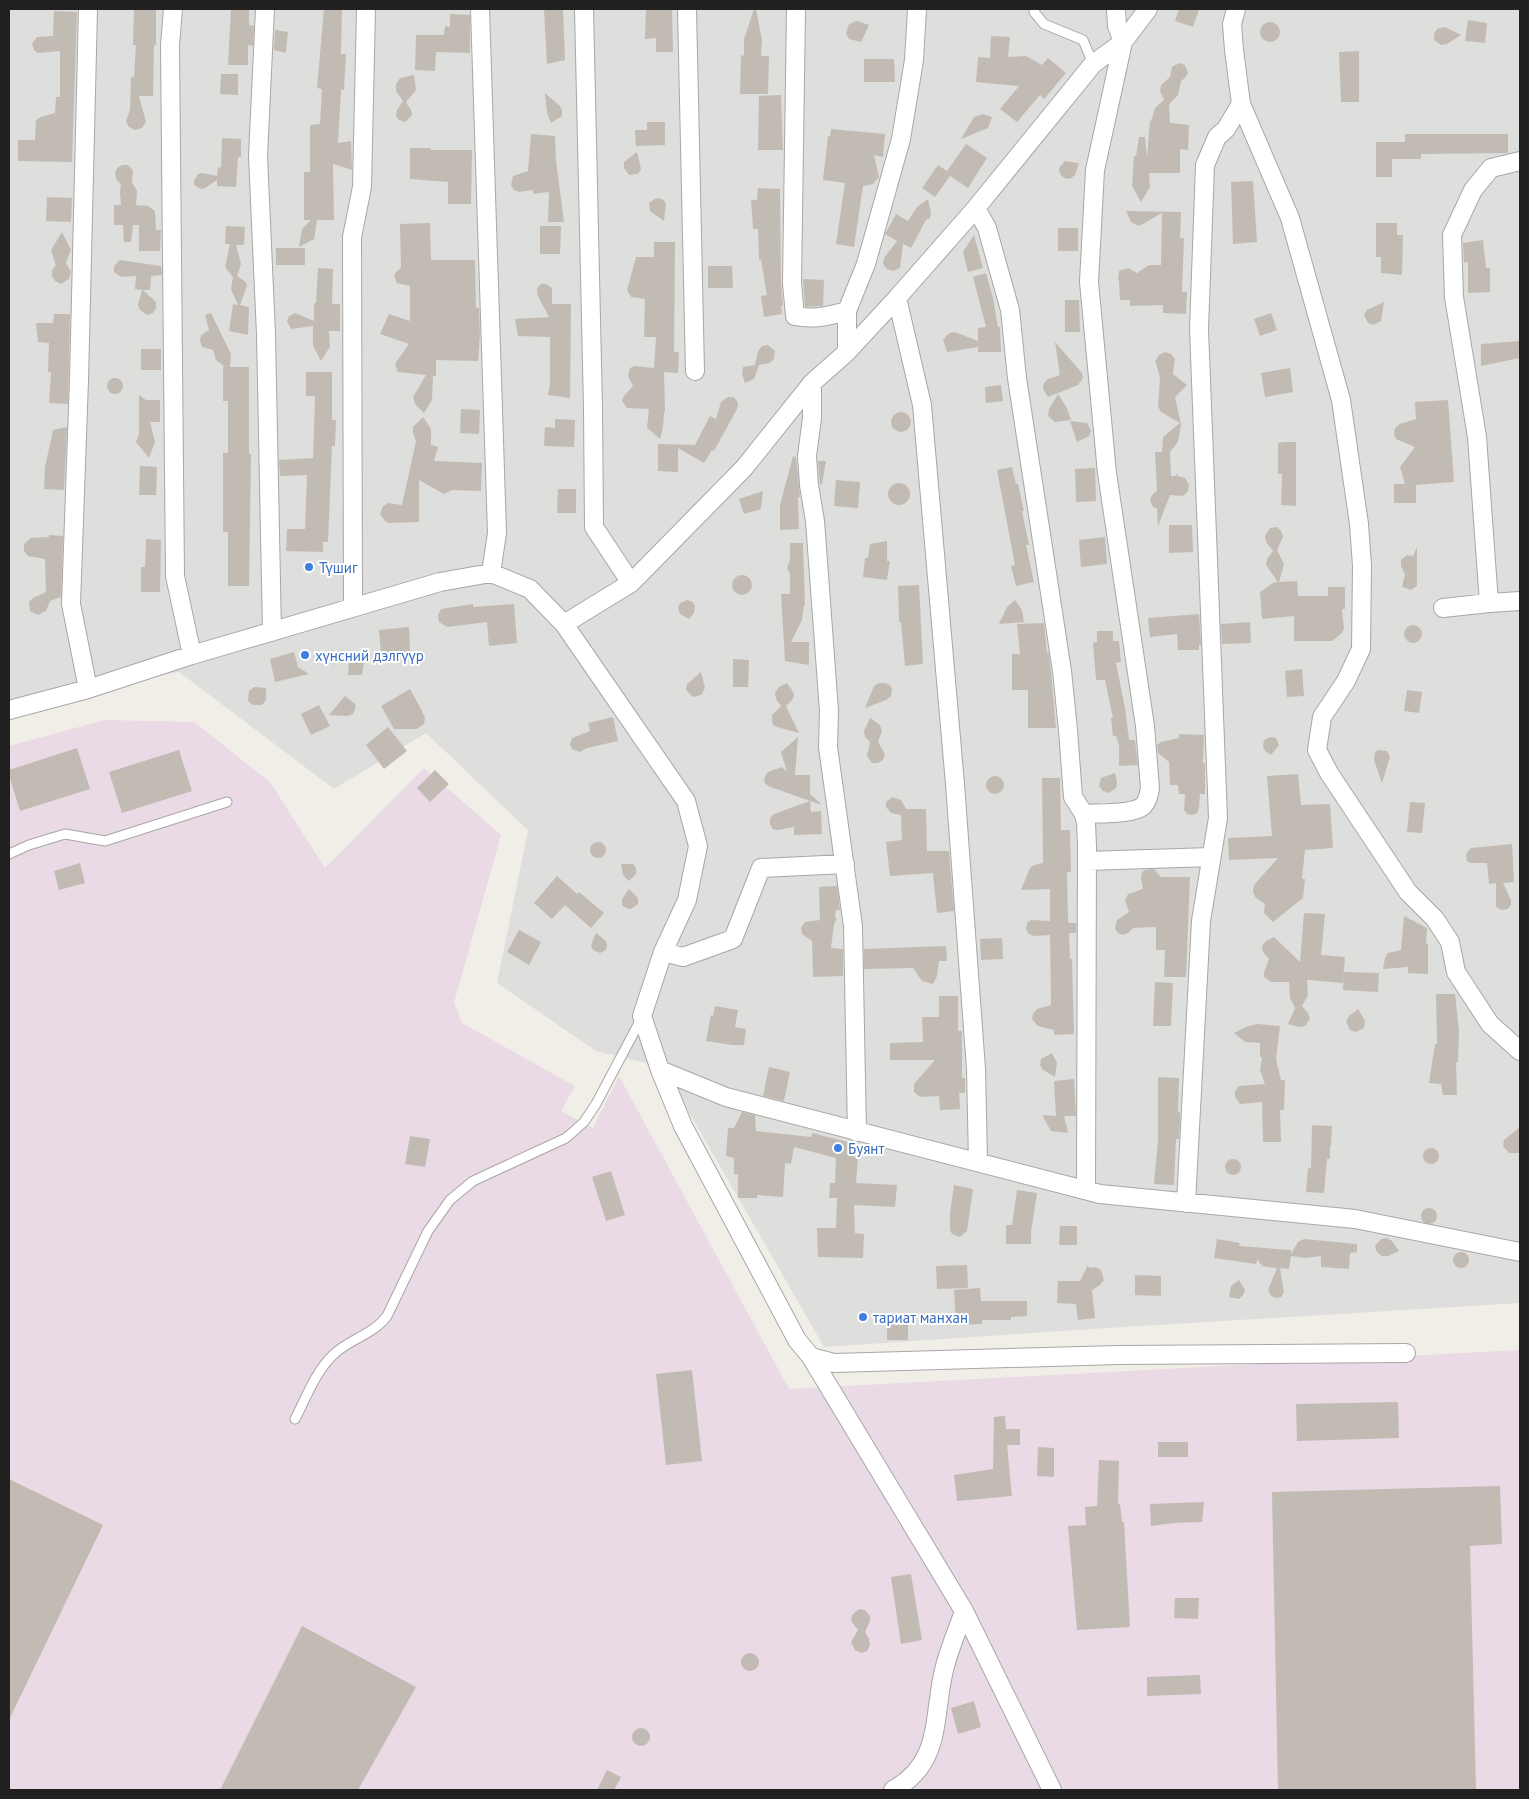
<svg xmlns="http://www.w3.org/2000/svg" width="1529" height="1799" font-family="'PT Sans',sans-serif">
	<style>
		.residential { fill: #dededd }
		.industrial { fill: #e9dae5 }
		.building { fill: #c1bbb4 }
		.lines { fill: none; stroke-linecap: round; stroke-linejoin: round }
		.service-casing { stroke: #a7a7a7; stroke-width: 11 }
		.minor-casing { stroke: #a7a7a7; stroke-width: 20 }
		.service { stroke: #fff; stroke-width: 9 }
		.minor { stroke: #fff; stroke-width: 18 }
		.shop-dot { fill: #3f7fe0; stroke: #fff; stroke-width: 2 }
		.labels { text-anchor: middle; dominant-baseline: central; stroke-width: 4; stroke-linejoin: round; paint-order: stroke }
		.shop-label { font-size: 15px; fill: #366cbe; stroke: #fff; text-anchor: start }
	</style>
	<rect width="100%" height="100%" fill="#f1eee7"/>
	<path class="residential" d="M9 9H1520V1303L1076 1330 824 1347 663 1067 596 1051 497 983 528 830 426 733 334 789 179 672 9 704Z"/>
	<path class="industrial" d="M105 720 194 722 270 782 325 868 424 768 501 835 454 1003 462 1023 575 1086 561 1111 593 1128 619 1076 789 1389 1520 1350V1790H9V746Z"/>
	<path class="building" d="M134 9H156V45H154L153 96H139L146 122 142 128 135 130 129 127 126 121 130 110 131 76 134 78 136 45H133Z
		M231 9H249V25L254 26 253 46 248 45V65H228Z
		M324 9H342L341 54H346L344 90 341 89 338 143 351 141 352 170 333 164 334 220H317L314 239 299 247 302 229 311 220H304V172H310V125L320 124 322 89 317 88Z
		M544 9H563L565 60 547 64Z
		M646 9H672L673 52H656V38L645 39Z
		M754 9H756L762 40 761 56H769L768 94H740L741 55 744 56V39Z
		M1179 9H1199L1193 27 1175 21Z
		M54 11 77 12 72 162 18 161V140H35L36 120 41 117 55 113 56 97H60V51L38 53 34 50 32 44 37 37 53 36Z
		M450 14 470 15V53L436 52 435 71 415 70 416 35H444L445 26 450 27Z
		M1468 20 1487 23 1485 43 1465 41Z
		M857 21 869 25 861 42 849 39 846 33 849 24Z
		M1260 32a10 10 0 1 1 20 0a10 10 0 1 1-20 0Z
		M1445 27 1461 35 1447 44 1441 45 1434 40V34L1437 29Z
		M275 30 288 32 286 53 274 50Z
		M991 36 1010 37 1008 57 1026 56 1042 65 1048 58 1066 73 1044 99 1040 95 1017 122 1000 109 1019 86 976 82 978 57 990 58Z
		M1359 51V102H1341L1339 52Z
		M864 59H894L895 82H864Z
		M1179 63 1185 65 1188 73 1185 78 1181 81 1178 95 1169 104 1170 123 1189 125 1188 150 1180 149V173H1149L1150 187 1141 202 1132 186 1134 156H1136L1139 137H1145L1147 157 1150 121H1151L1155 108 1164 100 1160 91 1161 85 1170 77 1172 67Z
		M221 74H238V95L220 94Z
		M414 75 416 90 406 102 411 110 412 115 405 122 399 120 396 116 397 110 403 101 396 91V84L400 78Z
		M545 93 560 106 562 110V116L551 123 547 113Z
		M781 95 783 150H758L759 96Z
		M983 114 992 117 988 128 961 139 974 117Z
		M647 122H665V145L636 146 635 130H647Z
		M831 129 885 134 883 157 874 155 879 177 873 184 863 186 854 247 836 244 845 183 823 180 828 136H830Z
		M531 134 555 136 556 161 564 222H548L549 192 533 194V190L519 192 514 190 511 185 513 176 528 171Z
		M1405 134H1508V153L1421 154V159H1392V177H1376V142H1405Z
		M222 138 241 139V157H238L236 187 217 186V180L205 188 201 189 197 187 194 185V181L198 174 202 173 217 176 218 167 221 168Z
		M966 144 987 158 968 188 950 176 935 197 922 188 938 165 947 171Z
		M410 148H431V150H472L471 204H448V182L410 179Z
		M637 152 641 169 638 174 629 175 624 168V162Z
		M1065 161 1079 163 1075 175 1070 179 1064 178 1060 174 1059 168Z
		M122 165H128L133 170 132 182 137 191 136 205 148 206 155 211 156 230H161L160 251H139V225H133L131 242H124L123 225H114V205H121L120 192 121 185 116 179 115 173 117 168Z
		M1253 181 1257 242 1233 244 1231 182Z
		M758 188 780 189 781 283 783 306H781L782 314 764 317 761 296 767 295 761 260H759L758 229H753L751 200H757Z
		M47 197 72 198 71 222 46 221Z
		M656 198 662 199 666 203 664 221 650 211 649 203Z
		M928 199 931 213 930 218 926 220 911 248 903 244 900 268 893 271 887 269 883 264 884 258 897 241 885 234 896 214 908 221 917 207Z
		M1126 211 1181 212 1180 238H1184L1182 292H1187L1186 314 1163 313V305L1130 306V300H1120L1119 281 1118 279 1119 271 1128 268 1137 273 1149 265H1161L1162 213 1139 226 1131 222Z
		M430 223 431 260H475L476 308H479L480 335 478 361 436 360V376H433L432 400 424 413 415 404 413 397 426 375 398 372 395 364 409 344 380 334 389 314 410 321V286L397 283 394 276 396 272 401 268 400 224Z
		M1376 223H1397V235H1403L1402 275 1381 273V257H1376Z
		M226 226 245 227 244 245H236L241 264 237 276 246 282 247 286 240 305 249 307 248 335 229 331 233 304 238 305 231 289 233 277 225 267 230 244H225Z
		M540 226H561L560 254H540Z
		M1058 228H1078V251H1058Z
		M62 232 71 250 66 263 71 272 69 279 61 284 55 281 52 276V270L56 265 51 250Z
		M974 235 983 268 968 272 963 252Z
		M1483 240 1486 268H1490V292L1468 293V262L1464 263 1463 243Z
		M654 242H675L674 352H679L678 373 664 372 665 412H664L663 427 660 439 647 428 649 409 627 408 622 401 624 396 633 386 628 376 630 368 635 366 654 368 656 337H644L645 299 631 297 627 290 636 257H654Z
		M276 248H305V265H276Z
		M120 260 161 266 162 275 151 276 150 290H143L156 302V308L153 313 147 315 140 310 138 305 142 290 135 289 136 276 121 277 114 272V266Z
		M708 266H732L733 288H708Z
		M318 268 333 269 332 304H340V331H329L330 347 321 361 313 346V326L291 329 287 321 289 316 295 313 314 321V303H316Z
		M986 273 993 298 998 327H1000L1001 352H978V347L947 352 943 340 949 333 955 332 978 341V328L986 327 973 277Z
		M803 279 824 280 823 306 805 307Z
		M541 284H546L552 288V304H571L570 398 548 395 550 383V337L518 336 515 319 549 317 537 294V288Z
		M1065 300H1079L1080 332H1065Z
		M1384 302 1381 321 1373 325 1368 323 1364 315 1367 310Z
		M211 313 231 354 230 367H249V454H251L249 586H228V532H223V453H228V401H223V367H225L216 360 213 350 202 347 200 341 201 335 209 330 205 315Z
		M1271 313 1277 330 1260 336 1254 319Z
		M54 314H70L68 404 49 403 51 372H48L49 343 38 342 36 323H53Z
		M1520 341V358L1481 366V344Z
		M1055 342 1082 373 1083 378 1078 385 1048 397 1043 389 1044 383 1048 379 1060 375Z
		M768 345 775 351 774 359 770 363 759 365 754 379 745 383 742 374 743 367 755 365 758 351 762 346Z
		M141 349H161V370H141Z
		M1165 352 1171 354 1175 359 1173 374 1187 385 1175 397 1181 424 1178 442 1170 452 1171 476H1175L1178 473 1177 476 1185 478 1189 485 1188 491 1183 496 1170 495 1158 526 1157 509 1152 506 1150 500 1152 495 1157 491 1155 452H1162L1163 437 1180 423 1161 412 1158 406 1160 377 1155 360H1156L1159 355Z
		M1290 368 1293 392 1265 397 1261 373Z
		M306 372H332V420H336L335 446H332L328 542H323V552L286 551 287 529H305L307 475 280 476 279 460 313 458 315 396H306Z
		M107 386a8 8 0 1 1 16 0a8 8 0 1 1-16 0Z
		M1001 385 1003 401 986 403 985 387Z
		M1058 394 1067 408 1071 420 1055 422 1048 416 1049 409Z
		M139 395 146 400H160V422H150L155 442 149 458 136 442 139 434Z
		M728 397H734L738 403 737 409 714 451 712 450 704 463 678 448V472L658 471V444L695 445 710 416 716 419 721 402Z
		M1448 400 1454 482 1416 485V503H1394V484H1405L1400 467 1415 447 1396 439 1394 434 1395 428 1400 424 1416 419 1415 402Z
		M461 409 480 410 479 434 460 433Z
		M891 422a10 10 0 1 1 20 0a10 10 0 1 1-20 0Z
		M423 417 431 429V445L438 447 434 461 482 463 481 491 452 490 444 494 419 480V522L389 523 385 521 380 514 383 506 388 503 402 505 416 441 413 433V427Z
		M555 419 575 420 574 447 544 446 545 427 555 428Z
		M1070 421 1087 423 1091 431 1089 436 1077 442Z
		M67 427 64 490 44 489 45 467 53 430Z
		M1284 442H1296V506L1281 505 1282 474H1278V443Z
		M793 456 796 457 800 497H798L799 529 780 530V505Z
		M818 461H826L822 484H820Z
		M140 466 157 467 156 495H139Z
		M1012 467 1016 484H1018L1024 511H1022L1029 545H1026L1034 582 1016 586 1011 566 1015 565 997 470Z
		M1095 468 1096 501 1076 502 1075 469Z
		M836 480 860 482 858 508 834 506Z
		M888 494a11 11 0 1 1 22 0a11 11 0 1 1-22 0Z
		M558 489H576V513H557Z
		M763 491 761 509 744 514 739 499Z
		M1169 525H1192L1193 552 1169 553Z
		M1277 527 1281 531 1283 537 1277 550 1284 564 1279 582 1297 581 1298 596H1328V587H1345V609H1342L1344 628 1342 633 1332 641H1294V616L1262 619 1260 592 1273 583 1278 582 1266 565 1267 559 1273 551 1266 542 1265 536 1270 528Z
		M49 535 63 536 61 597 50 601 46 611 38 615 30 611 29 602 33 598 46 592 45 559 28 556 24 551V544L31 538 49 537Z
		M1105 537 1107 564 1081 567 1079 540Z
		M146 539 161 540 160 592H141V567H145Z
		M887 541V561H890L887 580 863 577 865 558H868L870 544Z
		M790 543H803L805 605H804L802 620 791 642H809V665L785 661 781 594H790V574L787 568 790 560Z
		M1417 547V586L1411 590 1402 587 1405 574 1401 566V560L1407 555 1413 556Z
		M732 585a10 10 0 1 1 20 0a10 10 0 1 1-20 0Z
		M919 585 923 664 905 666 901 622H899L898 586Z
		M687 600 693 602 695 607 694 613 689 619 680 614 678 608 680 603Z
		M1015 600 1022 610 1024 622 999 624 1007 607Z
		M473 604V607L514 604 517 643 489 646 487 622 447 627 439 622 438 615 441 609Z
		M1199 614 1201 645H1199V650H1178L1177 634 1150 637 1148 618Z
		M1250 622 1251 643 1222 644 1221 624Z
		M1044 623 1047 653H1049L1051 672 1056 728H1028V690H1012V654H1020L1017 624Z
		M1404 634a9 9 0 1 1 18 0a9 9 0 1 1-18 0Z
		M409 627 410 652 381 654 379 630Z
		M1097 631H1113V641H1119L1121 662 1116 663 1125 708 1129 740H1135L1138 765 1119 766V745L1116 736H1113L1111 718H1113L1105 680H1096L1093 643 1097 642Z
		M294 652 298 667 309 674 275 682 270 659Z
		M349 656H365L362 675H348Z
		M733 659 749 660 748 687H733Z
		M1302 669 1304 696 1287 697 1285 671Z
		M701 672 705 688 701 695 693 697 686 690 687 684Z
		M787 683 792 690 794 695 792 700 786 706 799 733 777 727 773 725 772 720V715L781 706 776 699 775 693 779 687Z
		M879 683H885L890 685 892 689 891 696 886 700 865 708 874 686Z
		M254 687 266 688V700L262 705H253L248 701 249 691Z
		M410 689 421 709 425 718 424 724 417 729H394L381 706Z
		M1407 690 1422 692 1419 713 1404 711Z
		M345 696 354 703 356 706 353 714 347 716 329 715Z
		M319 705 330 726 311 735 301 714Z
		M613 717 618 741 587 748 580 752 572 749 570 744 572 738 590 731 588 723Z
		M870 718 880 725 882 731 878 742 885 754 883 760 878 763H872L867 756 870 742 865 737 864 731Z
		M388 727 407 751 384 769 366 745Z
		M1179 734 1204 735 1203 763H1205V794H1200L1199 808 1197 813 1192 815 1187 814 1184 810 1185 794H1179L1178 785H1170L1169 762 1158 753 1157 745 1161 742 1179 738Z
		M798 737 795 775H810V794L822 805 810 801 811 812 821 811 822 834 794 835V827L778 830 773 829 770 824V818L774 814 810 801 768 786 764 782 765 776 768 772 782 767 787 772 781 752Z
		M1270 737 1276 738 1279 745 1271 755 1265 751 1263 746 1264 740Z
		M77 748 90 789 20 811 9 775V770Z
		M179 750 192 791 122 813 109 772Z
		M1378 750 1387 751 1390 757 1382 783 1374 760 1375 753Z
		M435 770 449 784 430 802 417 788Z
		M1115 773 1117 783 1116 788 1109 793 1103 791 1099 786 1101 778Z
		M1298 774 1301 805 1330 804 1333 848 1305 850 1302 879H1305L1303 898 1273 922 1264 913 1265 904 1255 897 1253 891 1254 885 1278 858 1229 860 1228 838 1272 836 1267 776Z
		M986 785a9 9 0 1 1 18 0a9 9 0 1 1-18 0Z
		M1042 778H1060L1061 830H1070L1071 872H1067L1068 921 1069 923H1076V933H1069L1070 959H1072L1074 1034 1054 1035V1030L1038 1026 1032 1019 1033 1014 1037 1009 1051 1005 1050 935 1033 936 1028 933 1026 929 1027 923 1031 920 1050 921V889L1021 890 1030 868 1034 865 1043 863Z
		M892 797 901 800 906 809H926L927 851H949L954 911 937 913 933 873 890 876 886 842 902 840 901 815 891 813 886 807V802Z
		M1410 802 1425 803 1422 833 1407 832Z
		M590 850a8 8 0 1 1 16 0a8 8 0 1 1-16 0Z
		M1512 844 1514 882 1503 883 1511 900V905L1508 909 1502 910 1496 907V883L1489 884 1487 863H1470L1467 861 1466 854 1471 848Z
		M80 863 85 883 59 890 54 871Z
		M621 864H633L636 868V874L629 881 623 875Z
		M1154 869 1161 877H1190L1186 977H1164L1165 950H1156V927L1133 928 1128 933 1123 935 1118 933 1115 929 1117 920 1129 912 1125 900 1128 894 1143 889 1141 878 1142 872 1145 870Z
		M557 876 577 894 579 892 604 913 591 928 565 905 552 919 534 903Z
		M837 886 840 910H836L835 918H837L834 924 831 948 843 949V976L813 977 812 941 802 934 801 928 805 922 820 920 819 887Z
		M629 889 638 898V904L631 909 626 908 622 905V899Z
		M1304 913 1325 914 1321 955 1345 957 1343 983 1307 980 1308 995 1302 1006 1308 1013 1310 1019 1305 1026 1299 1027 1288 1024 1295 1008 1290 998 1289 982H1271L1264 977V972L1269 959 1263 952 1262 946 1266 941 1274 937 1300 962Z
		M1404 916 1427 928 1426 944H1428V974L1408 973V967L1383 969 1385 958 1388 953 1401 950Z
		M519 930 541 942 529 965 507 952Z
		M596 933 605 940 607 944 606 950 600 953 593 950 591 945Z
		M1002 938 1003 959 981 960 980 939Z
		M946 946 947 961H939L937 976 933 984 922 981 913 968 864 969V949Z
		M1344 972 1379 973 1378 992 1343 990Z
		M1155 982 1173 983 1171 1026H1153Z
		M1436 994H1455L1459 1031 1458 1062H1456L1457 1095H1443L1441 1084 1429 1083 1435 1044H1437Z
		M939 996H958V1031H962V1078H965V1093H959L960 1109 940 1110 939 1096 920 1097 914 1092V1084L935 1060H890V1043L923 1042 922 1017H939Z
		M715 1006 738 1010 735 1027 746 1029 744 1045H732L706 1041 711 1015 713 1016Z
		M1358 1009 1365 1021 1364 1028 1356 1032 1350 1030 1346 1021 1349 1016Z
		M1257 1024 1280 1026 1276 1059 1281 1080H1285L1284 1110H1280L1281 1142H1263L1262 1102 1240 1104 1235 1097V1091L1239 1086 1265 1084 1260 1070 1262 1057H1260V1043L1245 1042 1234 1033 1246 1027Z
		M1052 1053 1057 1063 1055 1077 1043 1070 1040 1065 1041 1059Z
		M769 1067 790 1072 784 1101 763 1096Z
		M1158 1077 1179 1078 1178 1112H1180V1119L1179 1139H1176L1174 1185 1154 1184 1158 1141Z
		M1074 1079 1076 1116H1064L1068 1133 1051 1131 1042 1115 1056 1116 1054 1081Z
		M742 1112 755 1115 756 1131 811 1137 812 1133 852 1143 849 1156 858 1157 856 1183 897 1185 895 1207 854 1205 855 1233 864 1234 863 1258 818 1257 817 1228H836L837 1198H829L830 1183H835L836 1158 794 1147 791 1164 785 1163 783 1197 757 1195V1198H738V1174H734V1158L726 1156 728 1128H734Z
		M1312 1125 1332 1126 1331 1146H1330V1159H1327L1324 1193 1306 1192 1308 1168H1311Z
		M1520 1127V1153H1509L1503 1146 1504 1140Z
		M410 1136 430 1139 425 1167 405 1164Z
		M1423 1156a8 8 0 1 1 16 0a8 8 0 1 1-16 0Z
		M1225 1167a8 8 0 1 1 16 0a8 8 0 1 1-16 0Z
		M611 1171 625 1215 606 1221 592 1177Z
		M954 1185 973 1189 967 1231 960 1237 952 1234 950 1230V1213Z
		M1017 1190 1037 1193 1031 1232V1244H1006V1225H1012Z
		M1421 1216a8 8 0 1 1 16 0a8 8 0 1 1-16 0Z
		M1060 1226H1077V1245H1059Z
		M1387 1238 1392 1241 1399 1251 1388 1256H1382L1377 1252 1375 1246 1381 1239Z
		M1217 1239 1240 1243 1239 1246 1291 1250V1254L1298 1242 1304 1239 1357 1244V1252L1350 1253 1349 1269 1321 1267V1256L1305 1258 1291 1256 1289 1269 1280 1268 1284 1293 1281 1297 1276 1298 1271 1296 1268 1290 1277 1268 1261 1266 1263 1265 1260 1264 1258 1259 1256 1264 1214 1258Z
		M1453 1260a8 8 0 1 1 16 0a8 8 0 1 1-16 0Z
		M967 1265 968 1288 937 1289 936 1266Z
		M1088 1265 1089 1268 1095 1267 1101 1270 1104 1280 1100 1285 1092 1290 1095 1318 1078 1320 1076 1304 1057 1303 1058 1281H1080Z
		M1135 1275 1161 1276V1296L1135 1295Z
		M1239 1280 1245 1290 1243 1295 1239 1299 1229 1297 1231 1286Z
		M980 1288 981 1301H1027V1316L1011 1317V1320H982V1324L956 1325 954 1290Z
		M908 1316V1340H887V1317Z
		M692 1370 702 1461 666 1465 656 1374Z
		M1398 1402 1399 1438 1297 1441 1296 1404Z
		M1005 1416 1006 1429H1020V1445H1007L1012 1496 957 1501 954 1475 993 1469 994 1417Z
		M1158 1442H1188V1457H1158Z
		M1038 1447 1054 1448V1477L1037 1476Z
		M1099 1460 1119 1461 1118 1504H1120L1122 1522H1124L1130 1627 1077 1630 1068 1526 1086 1525 1085 1507 1097 1506Z
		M9 1479 103 1525 9 1720Z
		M1500 1486 1502 1544 1470 1546 1476 1790H1278L1272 1492Z
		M1204 1502 1202 1522 1173 1523 1151 1526 1150 1504Z
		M911 1574 922 1640 901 1644 891 1577Z
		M1175 1598H1199L1198 1619 1174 1618Z
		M859 1609 865 1610 870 1616V1621L865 1632 869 1639 870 1645 867 1651 861 1653 855 1650 851 1642 858 1630 851 1621 852 1615Z
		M302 1626 416 1687 358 1790H220Z
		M741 1662a9 9 0 1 1 18 0a9 9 0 1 1-18 0Z
		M1200 1675 1201 1694 1147 1696V1677Z
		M974 1701 981 1727 958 1734 951 1708Z
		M632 1737a9 9 0 1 1 18 0a9 9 0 1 1-18 0Z
		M607 1770 621 1777 614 1790H597Z"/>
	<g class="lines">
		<g class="service-casing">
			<path id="service" d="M1035 9 1034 12 1044 24 1083 40 1093 64
				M9 854 29 845 65 834 105 841 227 802
				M295 1419C306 1398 316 1371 333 1355 349 1339 373 1335 387 1316L428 1231 450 1200 473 1181 566 1138 584 1122 596 1104 641 1019"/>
		</g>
		<g class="minor-casing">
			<path id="minor" d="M88 9 79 380 71 604 88 689
				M173 9 170 45 175 576 192 655
				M265 9 258 156 266 334 272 632
				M480 9 497 533 491 573
				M584 9 593 408 594 527 631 583
				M687 9 695 371
				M796 9 792 283 795 316C814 320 828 316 847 311
				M1241 104 1290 218 1341 400 1359 524 1362 566 1361 649 1346 681 1322 717 1317 750 1329 773 1408 892 1435 919 1450 942 1456 972 1490 1024 1520 1051
				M1520 161 1491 168 1473 190 1452 235 1454 297 1477 437 1489 603 1520 601
				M976 208 987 228 1010 310 1017 378 1062 671 1068 730 1073 797 1084 814 1086 823 1087 846 1086 1190
				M897 298 922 405 955 784 976 1069 978 1162
				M847 352V311L866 264 901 139 914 60 917 9
				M812 383V418L807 456 809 485 815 521 829 711 828 747 853 926 857 1132
				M353 607 352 237 362 187 366 9
				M1443 608 1489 603
				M564 624 631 583 744 468 812 383 847 352 897 298 976 208 1093 64 1123 42 1148 9
				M9 710 88 689 192 655 440 582 491 573 530 589 564 624 686 801 698 846 687 900 663 952 642 1016 660 1070 683 1126 797 1340 811 1357 834 1363 1118 1355 1406 1353
				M1084 814C1098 813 1132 815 1143 806 1148 801 1149 794 1150 788L1145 726 1107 473 1089 282 1095 170 1123 42 1117 26 1116 9
				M1087 861 1211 857
				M663 952 683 957 733 939 761 868 845 864
				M660 1070 726 1097 1100 1194 1355 1219 1520 1252
				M1186 1203 1201 921 1218 818 1199 329 1205 165 1217 137 1226 129 1241 104 1234 50 1232 24 1236 9
				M811 1357 964 1611 1052 1790
				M893 1790C944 1762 932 1714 945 1666 950 1647 958 1629 964 1611"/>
		</g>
		<use href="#service" class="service"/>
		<use href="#minor" class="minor"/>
	</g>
	<g class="shop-dot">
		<circle cx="309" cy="567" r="5"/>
		<circle cx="305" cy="655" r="5"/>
		<circle cx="838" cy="1148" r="5"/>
		<circle cx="863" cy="1317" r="5"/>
	</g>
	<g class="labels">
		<g class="shop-label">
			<text x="319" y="567">Түшиг</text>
			<text x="315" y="655">хүнсний дэлгүүр</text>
			<text x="848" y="1148">Буянт</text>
			<text x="873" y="1317">тариат манхан</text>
		</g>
	</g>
	<rect width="1529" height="1799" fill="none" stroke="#202020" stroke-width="20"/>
</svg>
